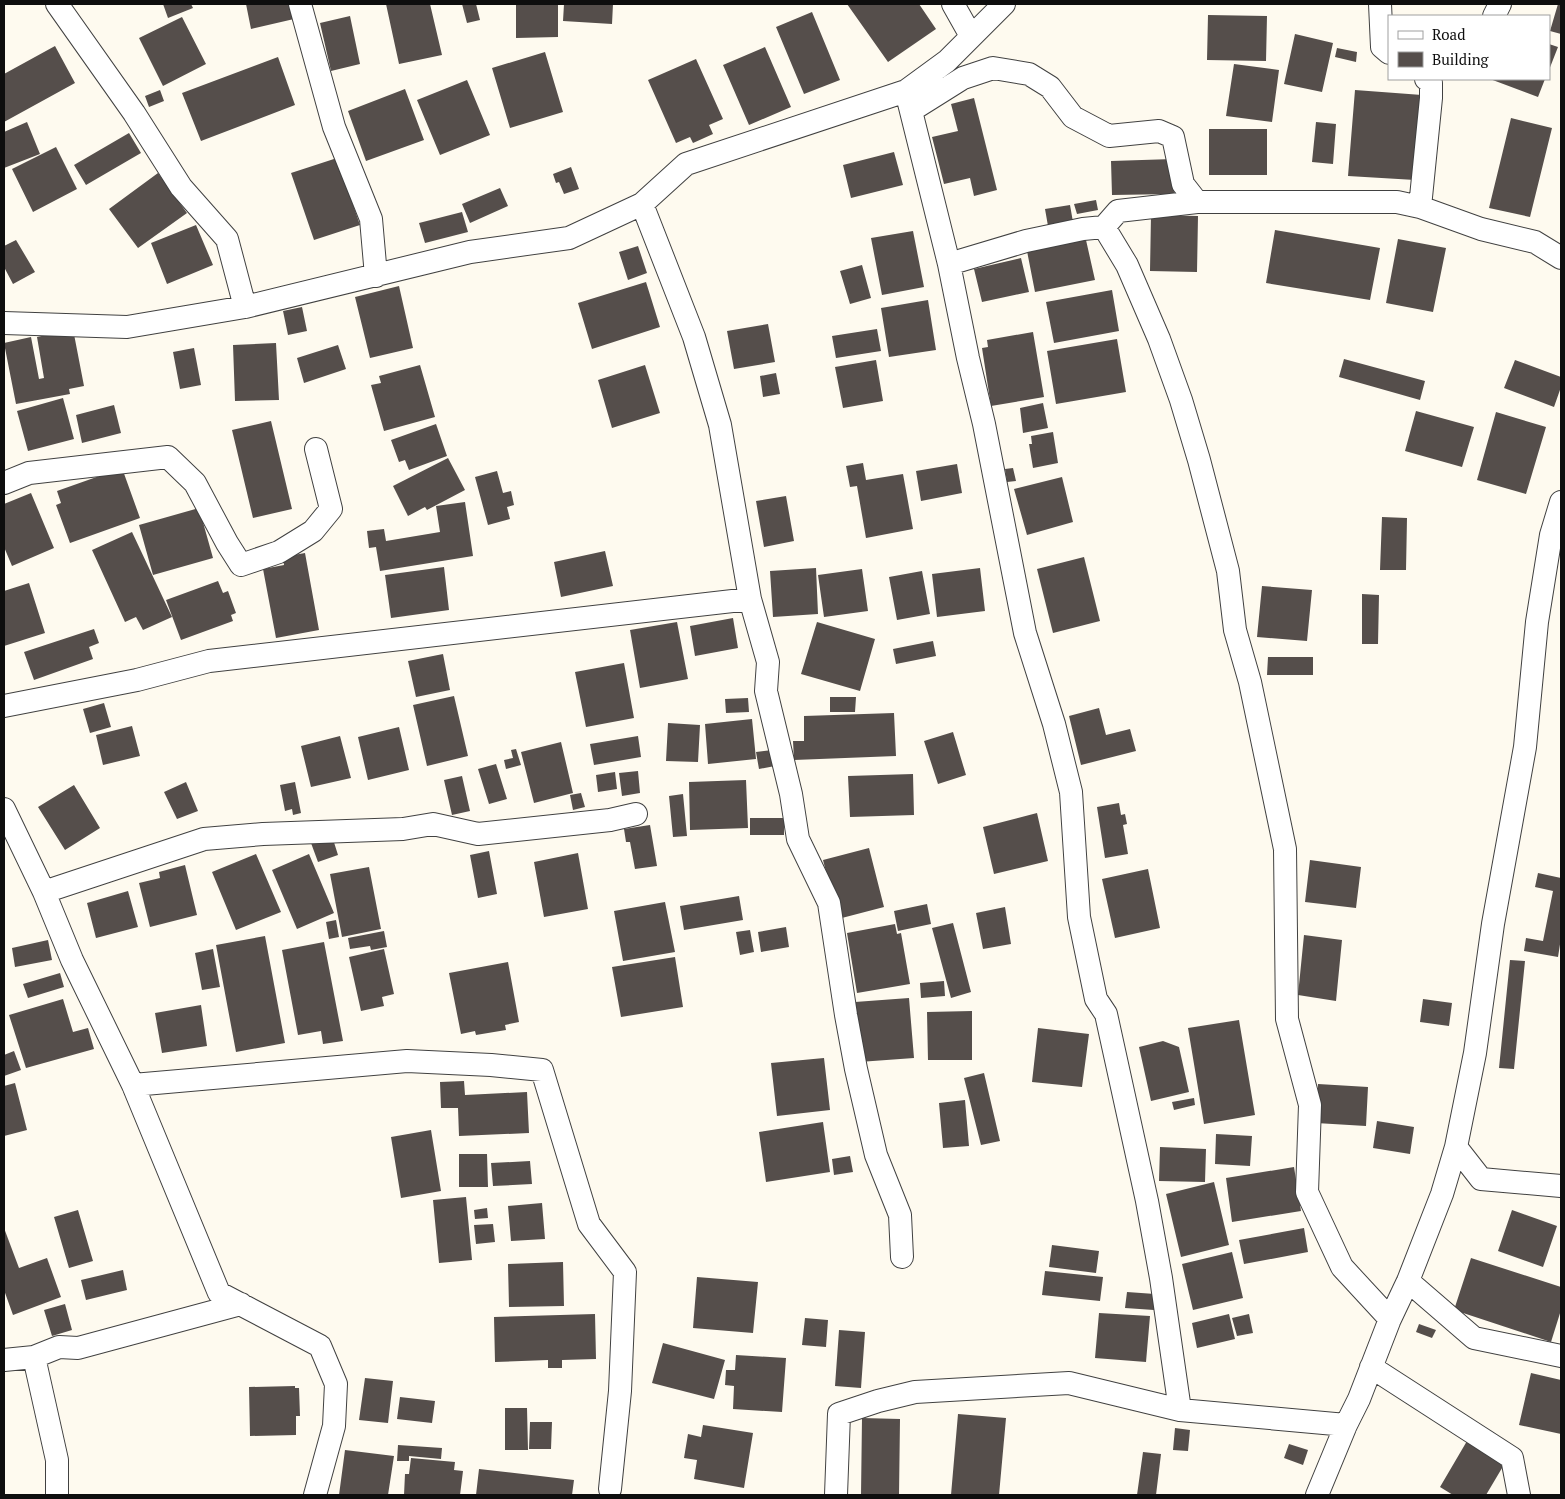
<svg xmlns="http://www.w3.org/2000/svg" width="1565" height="1499" font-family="'PT Serif',serif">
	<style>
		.building { fill: #554e4b }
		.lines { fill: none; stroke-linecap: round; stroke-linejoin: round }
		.street-casing { stroke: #414141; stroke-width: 24 }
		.street { stroke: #fff; stroke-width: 22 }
	</style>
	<rect width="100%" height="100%" fill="#fefaef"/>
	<path class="building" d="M163 4H191L193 8 168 18Z
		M246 4H291L294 19 251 29Z
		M386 4H430L442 55 399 64Z
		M462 4H476L480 20 467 23Z
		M516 4H558V37L516 38Z
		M564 4H613L612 24 563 21Z
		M847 4H919L936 29 888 62Z
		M1558 4H1561V34L1550 31Z
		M812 12 840 80 804 94 776 27Z
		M1208 15 1267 16 1266 61 1207 60Z
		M350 16 360 64 331 71 320 23Z
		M182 17 206 64 163 86 139 38Z
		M1295 34 1333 43 1322 92 1284 84Z
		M1549 44 1558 47 1549 70Z
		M55 46 75 83 4 122V74Z
		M765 47 791 107 749 125 723 65Z
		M1337 48 1357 52 1356 62 1335 57Z
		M545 52 563 112 510 128 492 68Z
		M278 57 295 105 201 141 182 93Z
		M696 59 723 119 709 125 713 134 693 143 690 137 676 143 648 80Z
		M1234 64 1279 70 1272 122 1226 116Z
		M1490 79H1545L1538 97Z
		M467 80 490 135 440 155 417 100Z
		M405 89 424 140 366 161 348 111Z
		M160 90 164 101 149 107 145 96Z
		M1355 90 1422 95 1415 180 1348 176Z
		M974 98 997 190 974 196 970 178 944 184 932 137 958 131 951 104Z
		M1511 118 1552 128 1530 217 1489 208Z
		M27 122 40 154 4 168V132Z
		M1316 122 1336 124 1333 164 1312 162Z
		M1209 129H1267V175H1209Z
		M129 133 141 153 86 185 74 165Z
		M56 147 77 189 33 212 12 169Z
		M894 152 903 185 851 198 843 165Z
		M337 158 360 225 314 240 291 173Z
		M1173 159 1174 194 1112 195 1111 161Z
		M571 167 579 189 564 194 559 182 556 183 553 174Z
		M158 173 187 213 138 248 109 209Z
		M500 188 508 206 470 223 462 204Z
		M1096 200 1098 210 1077 214 1074 204Z
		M1070 205 1073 222 1048 226 1045 209Z
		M462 212 468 232 425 243 419 223Z
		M1151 215 1198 216 1197 272 1150 271Z
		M196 225 213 265 167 284 151 243Z
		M1275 230 1380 248 1370 300 1266 283Z
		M913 231 924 287 882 295 871 238Z
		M1398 239 1446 248 1433 312 1386 303Z
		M16 240 35 272 13 284 4 267V246Z
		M1086 240 1095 280 1035 292 1027 251Z
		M638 246 647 273 628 280 619 252Z
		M1021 258 1029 292 982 302 974 269Z
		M862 265 871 298 850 304 840 271Z
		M646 282 660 327 592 349 578 303Z
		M399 286 413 348 370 358 355 297Z
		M1112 290 1119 331 1054 343 1046 302Z
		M928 300 936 350 889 357 881 308Z
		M302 307 307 331 288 335 283 311Z
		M768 324 775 362 734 369 727 331Z
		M73 329 84 386 69 389 70 394 16 404 4 343 31 337 39 379 44 378 37 337Z
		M877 329 881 351 836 358 832 336Z
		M1033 332 1044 397 991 406 982 348 988 347 987 340Z
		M1117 339 1126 392 1056 404 1047 351Z
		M276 343 279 400 235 401 233 345Z
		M338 345 346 369 304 383 297 358Z
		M194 348 201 385 180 389 173 352Z
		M1344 359 1425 381 1420 400 1339 377Z
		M876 360 883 401 843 408 835 367Z
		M1515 360 1561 377V387L1554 407 1504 388Z
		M420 365 435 417 384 431 371 385 381 383 379 376Z
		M645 365 660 413 612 428 598 380Z
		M776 373 780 394 763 397 760 376Z
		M63 398 74 439 28 451 17 411Z
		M1043 403 1048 428 1023 433 1020 408Z
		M114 405 121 433 82 443 76 415Z
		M1416 411 1474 427 1462 467 1405 451Z
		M1496 412 1546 427 1526 494 1477 480Z
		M271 421 292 509 253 518 232 430Z
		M436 424 447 456 409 470 405 460 399 462 391 440Z
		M1053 432 1058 463 1033 468 1029 444H1032L1031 436Z
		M448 458 465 490 427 510 425 507 408 516 393 486Z
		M863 463 866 480 903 474 913 529 866 538 857 486 850 487 846 466Z
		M957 464 962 493 921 501 916 471Z
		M122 468 140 518 70 543 56 505 61 503 57 491Z
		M1013 468 1016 481 1007 482 1005 469Z
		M497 471 503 493 511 491 514 505 507 507 510 519 488 525 475 477Z
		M1062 477 1073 522 1027 535 1014 489Z
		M31 493 54 548 12 566 4 547V504Z
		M786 496 794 541 764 547 756 501Z
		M465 502 473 556 380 571 376 547 369 548 367 531 384 529 386 541 440 532 436 506Z
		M199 508 213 558 153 575 139 525Z
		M1382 517 1407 518 1406 570H1380Z
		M132 532 172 617 143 630 136 617 125 622 92 550Z
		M605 551 613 586 561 597 554 562Z
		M305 553 319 630 276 638 263 569 284 565 283 557Z
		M1084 557 1100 621 1053 633 1037 569Z
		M444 567 449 610 391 618 385 575Z
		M816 568 818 614 773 617 770 571Z
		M980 568 985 611 937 617 932 574Z
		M862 569 868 611 824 617 818 575Z
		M922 571 930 614 897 620 889 577Z
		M218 581 223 593 228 591 236 613 231 615 233 621 181 640 166 600Z
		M29 583 45 633 4 646V591Z
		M1262 586 1312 590 1307 641 1257 637Z
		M1362 594 1379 595 1378 644H1362Z
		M733 618 738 648 695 656 690 626Z
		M677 622 688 679 640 688 630 630Z
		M817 622 875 639 860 691 801 674Z
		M94 629 99 643 89 647 93 659 34 680 24 652Z
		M933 641 936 656 896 664 893 649Z
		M443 654 450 690 416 697 408 661Z
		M1268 657H1313V675H1267Z
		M624 663 634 718 586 727 575 672Z
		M454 696 468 756 427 766 413 705Z
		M830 697H856L855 712H830Z
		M748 698 749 712 726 713 725 699Z
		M104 703 111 727 90 733 83 709Z
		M1099 708 1106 735 1130 729 1136 751 1081 765 1069 716Z
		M894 713 896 756 794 760 793 741H804V716Z
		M752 719 756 759 708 764 705 724Z
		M668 723 700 725 698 762 666 761Z
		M132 726 140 756 103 765 96 735Z
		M399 727 409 770 368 780 358 737Z
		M953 732 966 775 938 784 924 741Z
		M340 736 351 778 311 787 301 746Z
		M638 736 641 757 594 765 590 744Z
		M561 742 573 793 534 803 521 752Z
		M516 749 521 765 506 769 504 760 513 758 511 750Z
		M772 750 775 766 759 769 756 752Z
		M496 764 507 799 489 804 478 769Z
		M638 771 640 793 622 796 619 773Z
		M615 772 617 789 598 792 596 775Z
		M913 774 914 815 850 817 848 776Z
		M462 776 470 811 452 815 444 780Z
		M746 780 748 828 690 830 689 782Z
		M186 782 198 811 177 819 164 792Z
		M295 782 301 813 293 815 292 809 285 811 280 785Z
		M74 785 100 828 65 850 38 807Z
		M581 793 585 807 573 810 570 795Z
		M683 794 687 836 673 837 669 796Z
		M1119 803 1121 815 1125 814 1127 824 1123 825 1128 854 1105 858 1097 807Z
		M1037 813 1048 861 994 874 983 827Z
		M750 818H784V835H750Z
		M650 825 657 866 635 869 630 842H626L624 829Z
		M332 836 338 855 318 862 311 843Z
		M869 848 884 907 838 919 823 860Z
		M489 851 497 894 478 898 470 855Z
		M578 853 588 909 544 917 534 862Z
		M256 854 281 912 236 930 212 872Z
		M309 854 334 913 297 929 272 870Z
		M1310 860 1361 867 1356 908 1305 902Z
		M185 865 197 915 150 927 139 883 160 878 159 872Z
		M369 867 381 929 342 937 330 874Z
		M1148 869 1160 928 1115 938 1102 879Z
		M1538 873 1561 878V938L1558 957 1524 951 1526 938 1543 941 1553 891 1535 887Z
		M128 891 138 927 96 938 87 903Z
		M739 896 743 920 684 930 680 906Z
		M665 902 675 952 623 961 614 911Z
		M927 904 931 924 898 931 894 911Z
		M1005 907 1011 944 983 949 976 913Z
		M336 920 339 937 329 939 326 922Z
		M953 923 971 992 951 998 932 928Z
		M895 924 897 934 901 933 910 984 857 993 847 933Z
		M786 927 789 947 761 952 758 932Z
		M750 930 754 952 740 955 736 932Z
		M384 931 387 947 371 950 370 946 350 949 348 938Z
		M1304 935 1342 940 1336 1001 1298 995Z
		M265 936 285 1043 236 1052 216 945Z
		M48 940 52 960 15 967 12 948Z
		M324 942 343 1041 323 1044 321 1031 298 1035 282 950Z
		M213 949 220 987 202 990 195 953Z
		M384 949 394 994 382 997 384 1006 361 1011 349 957Z
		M675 957 683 1007 621 1017 612 967Z
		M1510 960 1525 961 1514 1069 1499 1068Z
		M508 962 519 1022 505 1025 506 1030 476 1035 475 1031 461 1034 449 973Z
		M60 973 64 987 28 998 23 984Z
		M944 981 945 996 921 998 920 983Z
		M909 998 914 1058 859 1062 855 1002Z
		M63 999 73 1032 88 1028 94 1049 26 1068 9 1015Z
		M1423 999 1452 1003 1449 1026 1420 1022Z
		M201 1005 207 1046 162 1053 155 1013Z
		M972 1011V1060H928L927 1012Z
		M1239 1020 1255 1115 1204 1124 1188 1028Z
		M1038 1028 1089 1034 1082 1087 1032 1082Z
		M1163 1041 1179 1047 1189 1092 1151 1101 1139 1047Z
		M14 1051 21 1070 4 1076V1055Z
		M824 1058 830 1110 777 1116 771 1063Z
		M984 1073 1000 1141 981 1145 964 1078Z
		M464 1081 465 1095 527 1092 529 1133 459 1136 458 1108H441L440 1082Z
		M15 1083 27 1130 4 1136V1086Z
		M1318 1084 1368 1087 1366 1126 1316 1123Z
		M1194 1098 1195 1105 1174 1110 1172 1102Z
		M965 1100 969 1146 943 1148 939 1103Z
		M1377 1121 1414 1127 1410 1154 1373 1148Z
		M823 1122 830 1172 766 1182 759 1132Z
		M431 1130 441 1191 401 1198 391 1137Z
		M1216 1134 1252 1136 1250 1166 1215 1164Z
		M1160 1147 1206 1149 1205 1182 1159 1181Z
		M459 1154H487L488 1187H459Z
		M850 1156 853 1172 834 1175 832 1159Z
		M530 1161 532 1184 493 1186 491 1163Z
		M1294 1167 1301 1211 1232 1222 1226 1178Z
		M1214 1182 1229 1245 1181 1257 1166 1194Z
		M466 1197 472 1260 439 1263 433 1200Z
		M542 1203 545 1239 511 1241 508 1206Z
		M487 1208 488 1218 475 1219 474 1210Z
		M78 1210 93 1261 69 1268 54 1217Z
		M1512 1210 1557 1226 1543 1267 1498 1251Z
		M493 1224 495 1242 476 1244 474 1225Z
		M4 1228 19 1268 47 1258 61 1297 13 1315 4 1290Z
		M1304 1228 1308 1252 1244 1264 1239 1240Z
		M1052 1245 1099 1251 1096 1273 1049 1267Z
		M1232 1252 1243 1298 1193 1310 1182 1264Z
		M1471 1258 1561 1287V1310L1551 1342 1454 1310Z
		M563 1262 564 1306 509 1307 508 1264Z
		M123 1270 127 1290 86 1300 81 1280Z
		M1045 1271 1103 1277 1100 1301 1042 1295Z
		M697 1277 758 1282 753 1333 693 1328Z
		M1127 1292 1155 1294 1154 1310 1125 1308Z
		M65 1304 72 1330 52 1336 44 1310Z
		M1099 1313 1150 1316 1146 1362 1095 1358Z
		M595 1314 596 1359 562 1360V1368H548V1360L495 1362 494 1317Z
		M1229 1314 1235 1339 1197 1348 1192 1323Z
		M1249 1314 1253 1333 1237 1336 1232 1318Z
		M805 1318 828 1320 826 1347 802 1345Z
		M1419 1324 1436 1330 1432 1338 1416 1332Z
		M839 1330 865 1332 861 1388 835 1386Z
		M663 1343 725 1360 714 1399 652 1383Z
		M736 1355 786 1358 782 1412 733 1409 734 1386 725 1385 726 1370H735Z
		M1531 1373 1561 1380V1434L1519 1425Z
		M365 1378 393 1381 388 1423 359 1420Z
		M295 1386V1388H299L300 1416H296V1435L250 1436 249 1387Z
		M400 1397 435 1401 432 1423 397 1419Z
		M505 1408H527L528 1450H505Z
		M958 1414 1006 1418 999 1495H951Z
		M862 1418 900 1419 899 1495H861Z
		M530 1422H552L551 1449H529Z
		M703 1425 753 1433 744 1488 694 1479 697 1460 684 1458 688 1434 701 1437Z
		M1175 1428 1190 1430 1188 1451 1173 1450Z
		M1467 1441 1505 1463 1486 1495H1453L1440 1487Z
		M1289 1444 1308 1450 1303 1465 1284 1458Z
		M398 1445 442 1448 441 1459 409 1456V1461H397Z
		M345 1450 394 1456 388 1495H339Z
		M1143 1452 1161 1454 1156 1495H1137Z
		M411 1458 455 1462 454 1470 463 1471 460 1495H404L405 1474H409Z
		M479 1469 574 1480 572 1495H476Z"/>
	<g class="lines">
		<g class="street-casing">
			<path id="street" d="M57 4 134 113 181 187 227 239 245 307
				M300 4 334 127 371 219 376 276
				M953 4 971 36
				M1380 4 1382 47 1389 53
				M1494 16 1500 4
				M906 91 949 264 968 358 984 424 1025 633 1054 724 1071 792 1079 917 1096 999 1106 1014 1147 1201 1161 1278 1180 1410
				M912 110 963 78 993 68 1029 74 1050 87 1073 117 1109 136 1159 131 1173 137 1183 184 1197 202H1397L1420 207 1481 229 1535 242 1561 258
				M1197 202 1118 211 1104 227 1127 265 1159 339 1181 400 1199 460 1228 571 1235 630 1250 682 1285 849 1287 1019 1310 1105 1307 1192 1342 1267 1390 1319
				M642 204 694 337 720 425 750 599 768 662 766 691 791 794 798 839 829 903 846 1015 856 1069 876 1155 900 1215 902 1257
				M1420 207 1431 98V83L1426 79
				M949 264 1026 241 1083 229 1104 227
				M4 323 127 327 245 307 470 252 569 238 642 204 686 164 906 91 947 61 1004 4
				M4 483 29 473 168 457 195 483 227 543 241 565 279 552 313 531 331 509 316 449
				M4 706 137 680 209 661 750 599
				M4 809 44 892 72 960 133 1085 219 1293 320 1346 336 1384 334 1426 315 1495
				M44 892 204 839 263 834 403 829 433 824 478 834 610 820 636 814
				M133 1085 407 1061 491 1065 542 1070 589 1224 625 1272 620 1391 610 1489
				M1456 1147 1481 1179 1561 1186
				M1408 1281 1474 1338 1561 1356
				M34 1357 57 1460V1495
				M4 1360 34 1357 59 1347 78 1348 241 1304
				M1371 1367 1512 1458 1519 1495
				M836 1495 839 1414 878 1401 915 1392 1069 1383 1180 1410 1346 1425
				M1317 1495 1346 1425 1359 1399 1390 1319 1408 1281 1442 1194 1456 1147 1475 1053 1493 924 1525 747 1537 622 1551 535 1561 502"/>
		</g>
		<use href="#street" class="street"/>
	</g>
	<rect width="1565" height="1499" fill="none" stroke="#0e0e0e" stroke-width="10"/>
	<rect x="1388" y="15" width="162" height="65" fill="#ffffff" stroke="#9f9f9f"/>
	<rect x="1398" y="31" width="25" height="8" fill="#ffffff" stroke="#9f9f9f"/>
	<text x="1432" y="40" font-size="15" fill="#0e0e0e">Road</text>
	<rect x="1398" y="52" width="25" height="15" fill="#554e4b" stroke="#9f9f9f"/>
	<text x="1432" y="65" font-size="15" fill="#0e0e0e">Building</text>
</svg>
